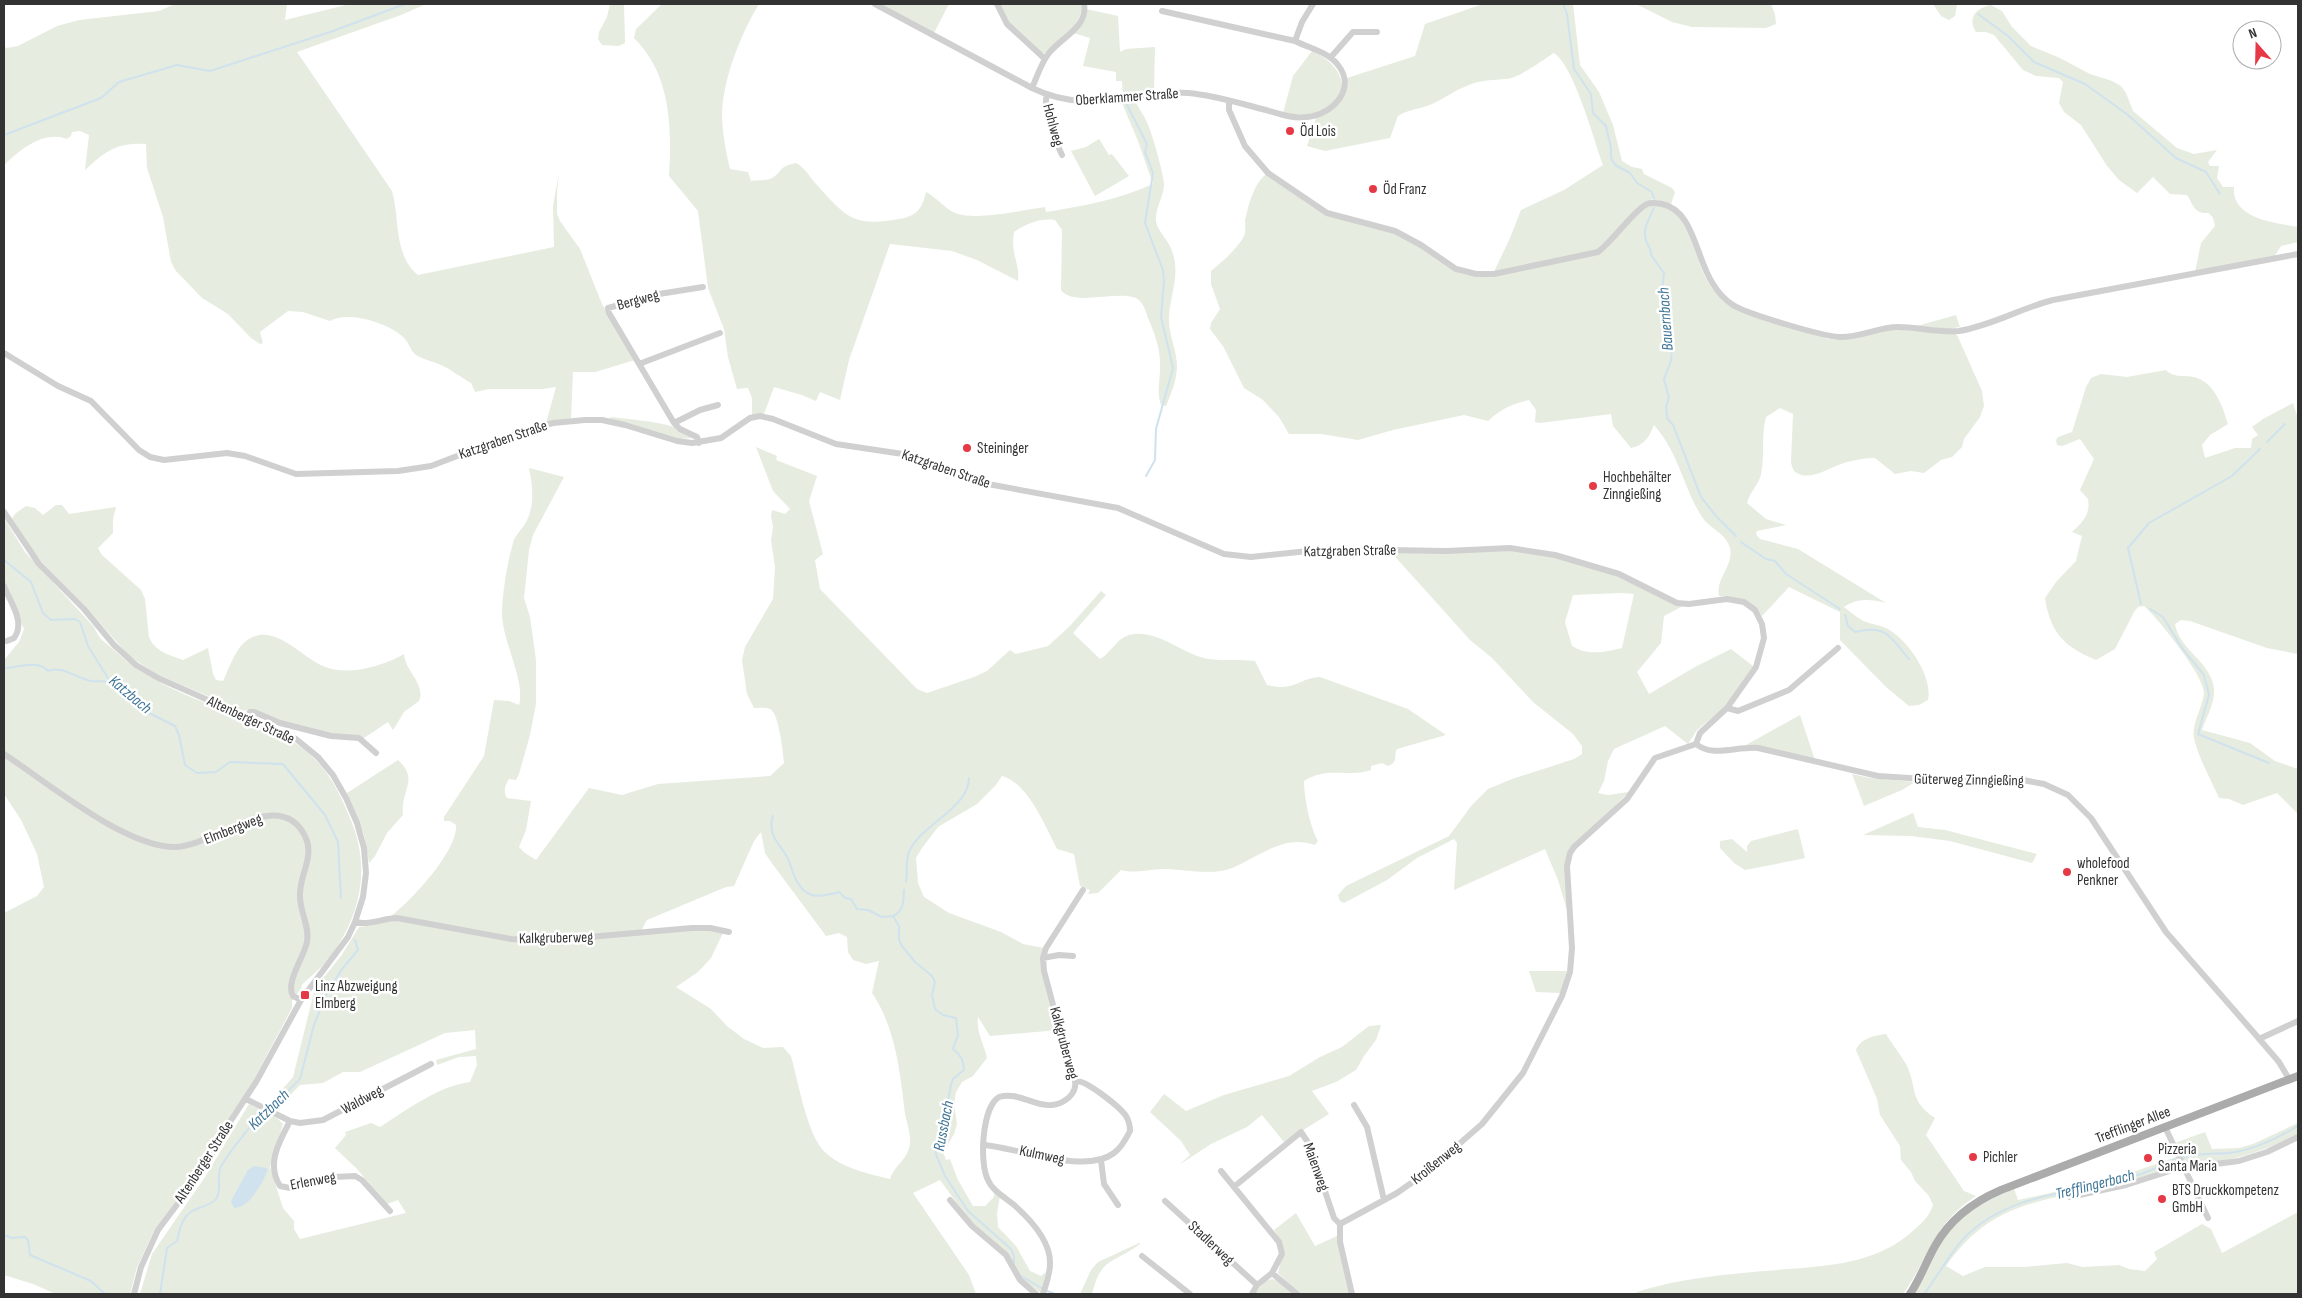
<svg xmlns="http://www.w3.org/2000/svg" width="2302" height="1298" font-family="'Sofia Sans Condensed',sans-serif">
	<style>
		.green { fill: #e6ecdf; fill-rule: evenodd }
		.water { fill: #cfe2ee }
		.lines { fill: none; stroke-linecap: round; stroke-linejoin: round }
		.stream { stroke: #cfe2ee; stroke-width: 2 }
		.minor { stroke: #d0d0d0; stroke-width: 6 }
		.major { stroke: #ababab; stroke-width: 8 }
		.poi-dot { fill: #e63946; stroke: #fff; stroke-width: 2 }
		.labels { text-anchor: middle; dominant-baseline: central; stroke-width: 5; stroke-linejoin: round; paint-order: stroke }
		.street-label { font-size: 15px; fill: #333; stroke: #fff }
		.poi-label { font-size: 15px; fill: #333; stroke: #fff; text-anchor: start }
		.water-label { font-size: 16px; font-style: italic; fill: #3f7597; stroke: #fff }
	</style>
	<rect width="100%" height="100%" fill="#fff"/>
	<path class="green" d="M175 4H287L285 20 350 4H426L401 15 297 52 392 191C400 218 393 255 418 275L554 247 553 206 559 173 557 193V214L560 221 580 249 602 304 635 360 595 372H573L571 418 546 423 556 387 542 389H489L475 392 471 383C460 377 452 370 441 365 433 361 424 360 416 355 410 350 410 345 405 339 392 324 348 310 330 321L303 312 288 311 260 332 263 343 260 344 251 338 228 314 202 298 176 271 171 262 163 217 147 168 146 144C118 142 105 151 85 170L89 135 80 131 72 132 71 136 67 139C43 130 20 150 4 165V46L6 48 18 46 57 26 79 20 159 11Z
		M610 4H624L625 43 619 46 602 45 598 39 599 32 607 17Z
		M662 4H759C742 32 728 67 723 100 720 122 725 148 730 169L748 172 751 181C757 180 766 181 772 178 784 171 777 167 796 163 808 170 808 176 817 185 847 218 853 227 899 219 917 216 922 209 926 192 938 198 945 210 958 214 977 220 1024 210 1045 207L1046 212C1083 206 1118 200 1153 184L1138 141 1121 101 1134 99C1138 108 1145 116 1148 125 1153 136 1163 172 1164 184 1164 197 1155 207 1156 221 1157 231 1170 241 1173 254 1180 276 1170 295 1169 317 1168 334 1177 350 1177 366 1177 380 1171 394 1166 406L1161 405C1156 392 1161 376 1160 363 1160 347 1154 332 1148 318 1146 311 1143 302 1136 298 1117 290 1073 307 1061 290L1062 230 1055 220C1040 218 1026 224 1014 232 1010 253 1020 263 1018 281L977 260 952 251 890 244 849 360 840 400 820 392 816 401 802 395 774 387 764 414 752 415V398L748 388 737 389 728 357 724 329 708 288 698 211 669 176C672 128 671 74 634 38L636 29Z
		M879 4H949L934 33Z
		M1000 4H1081C1084 25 1060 39 1046 53H1042L1007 21Z
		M1483 4H1573L1580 65 1599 92 1613 125 1622 161 1632 167 1642 169 1644 174 1672 188 1675 192 1671 204 1652 199 1654 205C1660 206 1668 207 1673 210 1697 225 1694 275 1718 294 1749 319 1790 327 1828 339L1839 340 1896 329 1956 334 1958 337 1982 391 1984 406 1980 417 1964 439 1962 447 1952 457 1941 460 1924 473 1911 471 1895 474 1875 458C1864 458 1854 460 1844 463 1831 467 1812 480 1799 474 1793 472 1792 467 1791 462L1793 414 1780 408 1766 417C1761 435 1765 455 1761 474 1759 485 1750 491 1747 503L1766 519 1786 525 1757 531 1756 534 1760 539 1798 549 1886 603C1871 599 1857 598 1844 607 1851 612 1858 619 1866 622 1875 625 1884 626 1891 631 1910 643 1933 678 1928 700L1919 705 1909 706 1886 687 1840 640V612L1789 587 1762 616C1749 600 1739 596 1719 596 1715 579 1734 566 1730 548 1726 533 1710 529 1702 517 1683 487 1679 453 1654 425 1649 437 1645 445 1631 448L1613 426 1611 414 1540 423 1535 422 1536 410 1529 400C1511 404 1501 409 1488 421L1464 415 1393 430 1358 440 1321 434H1289L1279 417 1263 400 1244 388 1223 346 1210 329 1211 323 1220 309 1211 284V271C1222 262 1237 249 1244 236 1246 232 1245 225 1245 220 1249 204 1253 185 1266 174L1310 205 1405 237 1459 273 1468 275 1492 276 1510 238 1521 210 1564 190 1603 165C1594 140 1574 66 1554 53 1542 60 1520 78 1506 79 1493 80 1481 80 1469 85 1454 90 1442 101 1427 106 1417 109 1408 110 1398 116L1390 138 1325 151 1307 146 1316 118C1338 107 1343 104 1347 78L1415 56 1425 24Z
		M1636 4H1771L1775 14 1776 24 1766 28 1692 27 1672 22Z
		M1933 4H1957L1955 16 1949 20 1941 16Z
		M1991 5 2002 11 2012 27 2031 46 2060 58 2090 74 2112 81 2121 86 2126 93 2133 111 2177 148 2194 154 2217 150 2208 162 2210 166H2219L2217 178 2223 187H2234C2231 219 2276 223 2298 227V242L2281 246 2274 257 2195 272 2201 243 2215 226 2213 218 2209 213C2194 214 2194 206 2187 195L2170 194 2153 177 2137 193 2119 180 2107 166 2081 125 2064 112 2059 103 2063 82 2059 78 2036 76 2023 70 1994 35 1986 32H1976C1967 18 1976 8 1991 5Z
		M1086 9 1118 16 1120 52 1126 49 1155 47 1154 92 1123 96 1122 81H1116V72L1083 66 1090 38 1073 33Z
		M1312 51C1341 64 1357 93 1322 111 1310 117 1295 114 1283 113L1293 76Z
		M1099 139 1109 155 1112 154 1129 176 1095 196 1071 151 1086 147Z
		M1956 315 1960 327 1946 329 1917 326Z
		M2166 370C2174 379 2186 374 2197 378 2215 384 2223 407 2228 424L2210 435 2202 445 2205 458 2235 448H2251L2252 439 2258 435 2252 427 2263 419 2293 403 2298 419V654L2267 648 2190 621 2181 620 2175 624C2179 650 2213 663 2214 690 2215 703 2206 718 2202 730L2250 743 2275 761 2298 769V814L2277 793 2243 805 2229 799 2219 798C2211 780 2198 757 2194 738 2191 724 2203 707 2204 693 2205 677 2158 618 2144 606L2138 607 2134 612 2115 649 2096 660C2064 647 2050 632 2045 598L2056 582 2076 561 2082 536 2072 532C2082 523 2091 514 2088 499L2080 490 2094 459 2080 439 2062 446 2057 445 2056 440 2058 437 2072 432 2086 387 2091 378 2101 374 2127 377Z
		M612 417C630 420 683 422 692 438L677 439 608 419Z
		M756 447 777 456 776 460 817 476 809 501 823 554 815 560 820 589 917 689 927 693 974 677 987 671 1010 650 1016 654 1048 646 1069 627 1101 591 1106 595 1073 633 1100 659C1111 653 1116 639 1129 635 1157 628 1183 655 1208 659 1224 661 1239 659 1255 661L1267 685C1296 692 1298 678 1320 677L1408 709 1446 735 1397 749C1393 757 1399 762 1388 766L1382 763 1371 766V770C1348 778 1327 766 1304 781 1304 797 1310 827 1318 841L1315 845C1283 834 1261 856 1232 868 1213 876 1184 869 1163 869 1149 869 1135 874 1121 870L1098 893 1088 894 1090 890 1080 886 1074 854 1057 849C1045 826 1028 783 1002 776L995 786 977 804 938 827 922 848 916 858 918 883 924 897 949 913 1001 932 1023 944 1044 948 1042 957 1058 1030 990 1036 978 1017C976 1032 984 1044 987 1058L973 1076 962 1082 956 1092 954 1104 957 1124 954 1134 943 1152 946 1160 950 1159 958 1180 973 1206H985L993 1198 995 1193 1000 1196 997 1214 998 1227 1016 1246 1030 1271 1041 1276 1046 1272 1041 1293 1021 1279 1008 1256 970 1221 940 1180 913 1193 969 1275 976 1294H140L152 1254 205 1177 249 1104 277 1118 283 1124 270 1167 283 1208 294 1221V1229L300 1239 406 1213 398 1200 387 1204 357 1169 335 1148 346 1135 345 1132 371 1123 380 1127C407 1110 438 1086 470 1082L477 1065 476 1056 459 1057 437 1065 436 1060 476 1049 475 1030 445 1033 360 1072H343L323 1083 300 1085 275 1111 267 1107 293 1077 315 988 341 956 359 927C368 926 378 925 386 920 407 906 458 852 456 825L450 821H444V817L484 756 494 700 509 701 519 705C526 681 501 639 502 611 503 590 507 564 513 543 514 537 521 530 525 524 535 507 533 487 529 468L564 477 533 535 529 550 524 598 530 617 536 660V704L530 735 519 774 516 780 509 779C505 785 503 792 507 798L531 801 526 830 519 847 525 853 536 860 589 788 622 795 658 784 770 776 784 763C783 752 779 713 770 709 766 707 758 708 754 708L747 694 742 660 745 647 773 599 775 567 771 540 773 527 771 516 772 510 785 514 790 509 773 491ZM761 832 765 853 771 862 826 936 839 933 847 937 848 952 853 960 866 964 879 961 872 993C896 1028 900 1073 905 1114 907 1124 911 1133 910 1144 907 1161 895 1164 890 1179 869 1174 842 1168 826 1153 807 1137 798 1080 791 1056L783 1047 763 1048 744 1039 727 1026 711 1009 676 987 698 972 711 958 723 933 703 930 523 941 522 938H543L641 931 647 920 726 887 734 886 754 841Z
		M56 505H62L69 514 116 507 113 519V533L98 548 102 555 141 590 145 599 149 637C155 652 170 655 183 660L208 648 213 674 216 680 223 681C229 669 236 646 249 639 275 623 301 657 323 666 347 677 383 666 404 654 405 671 426 684 419 701L404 712 393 730 388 722 364 738 329 734 296 725 276 720 252 709 243 711 156 674 128 655 86 607 44 565 31 549 12 518 16 513 26 506 35 508 43 515Z
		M4 518 25 552 94 627C101 642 102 639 113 649 152 687 207 702 256 724 277 733 298 742 314 758 332 776 343 800 352 823 372 872 358 925 324 964 317 972 307 979 301 986L302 987 292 1001V1008L253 1081 222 1129 198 1171 154 1231 137 1267 130 1294H56L33 1284 4 1275V913L37 896 44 887 37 854 21 820 4 794V660L19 642 24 629 4 583Z
		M1490 550 1533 552 1601 570 1635 584 1671 603 1683 606 1664 616 1661 643 1637 672 1649 694 1695 667 1731 649 1753 666 1723 709 1697 730 1688 744 1665 726 1614 749 1608 761 1604 781 1598 793 1608 795 1629 792 1567 853V910L1558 880 1545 849 1454 890 1457 843 1454 839 1417 858 1387 880 1344 903 1340 901 1338 895 1346 886 1449 836 1472 805 1488 789 1512 779 1574 759 1582 754V746L1573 734 1533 702 1492 658 1470 640 1390 551ZM1620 593 1634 594 1622 648C1605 652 1588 656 1572 646L1565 622 1573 595Z
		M1800 715 1815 760 1746 745Z
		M398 760C420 780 400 790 403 815L387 833 375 856 369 863 364 835 347 793Z
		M1852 774 1870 778 1915 782 1902 790 1864 806Z
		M1913 813 1918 827 1945 830 2037 854 2032 863 1950 841 1911 836 1863 835Z
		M1798 829 1805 858 1801 859 1745 870 1734 863 1720 848V841L1732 839 1747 852V846L1751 841Z
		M1529 971H1567L1561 993 1536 992Z
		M1381 1025 1376 1040 1364 1056 1356 1070 1336 1082 1312 1091 1329 1114 1284 1142 1262 1115 1247 1127 1211 1144 1179 1165 1190 1155 1181 1141 1150 1112 1164 1094 1186 1111 1224 1095 1289 1076 1320 1057 1342 1047 1369 1026Z
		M1886 1034C1892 1044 1900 1054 1906 1064 1918 1088 1908 1100 1935 1118L1926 1135 1964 1191 1976 1196C1932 1225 1931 1255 1903 1294H1632C1672 1279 1722 1275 1764 1271 1817 1266 1874 1268 1915 1229 1923 1222 1930 1215 1933 1205L1929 1196 1915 1181 1911 1172 1901 1160 1900 1146 1880 1115 1877 1099 1856 1050C1860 1039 1875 1035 1886 1034Z
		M2298 1123V1134C2262 1153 2226 1163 2186 1165L2175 1143 2205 1132 2212 1149 2239 1148 2253 1144Z
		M2176 1157 2178 1162 2175 1167C2152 1175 2129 1183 2105 1188 2037 1201 1989 1204 1946 1266L1963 1276 1985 1267H2024L2067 1263 2083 1267 2119 1265 2129 1269 2145 1271 2157 1259 2154 1252 2202 1224 2211 1229 2222 1253 2298 1212V1294H1913C1927 1272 1936 1243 1955 1225 1971 1208 1993 1198 2014 1189L2018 1200 2113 1179Z
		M1296 1213 1315 1246 1337 1236 1350 1294H1300L1278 1273C1282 1256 1286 1246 1274 1230Z
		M1139 1243 1140 1244C1113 1264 1101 1257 1092 1294H1080L1091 1270 1098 1262Z
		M1272 1279 1278 1281 1294 1294H1255L1263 1282Z"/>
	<path class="water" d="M254 1166 266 1168 268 1170C262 1183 250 1208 234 1208L231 1201 248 1170Z"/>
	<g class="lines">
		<path class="stream" d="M1563 4 1567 14 1574 69 1591 94 1593 113 1606 126 1611 148V158L1615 165 1630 173 1637 183 1652 192 1654 199
			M1978 14 2008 36 2034 62 2085 84 2128 115 2176 158 2206 172 2220 194
			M1127 105 1147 144 1145 152 1153 173 1145 223 1163 270 1164 281 1161 317 1173 368 1156 429 1155 460 1146 476
			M4 135 101 98 119 82 177 65 210 71 333 31 405 4
			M1654 208C1650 217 1642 229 1646 240 1647 246 1652 248 1651 255L1664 273 1662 292 1667 309V331L1672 349 1671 361 1664 379 1669 398 1666 406 1667 418 1673 425 1701 497 1716 516 1736 536
			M2267 442 2285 424
			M1741 542 1766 559 1775 561 1786 574 1840 609
			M4 560 31 582 43 613 51 620 75 619 80 622 88 646 111 683 143 710 175 726 179 735 185 765 197 773 216 772 230 762 283 764 325 815 338 842 341 898
			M2141 604 2128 548 2149 523 2232 476 2260 449
			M2150 609 2163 617 2182 648 2204 675 2209 695 2198 734 2269 763
			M1845 615 1848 626 1855 632C1887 624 1890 637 1909 659
			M4 668C17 668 38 659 48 671 62 665 78 679 91 681 98 682 103 680 111 683
			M773 816C766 837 783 846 789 861 793 873 798 891 812 895 819 897 832 894 839 892L845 898 851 899 857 909 868 910 882 917 893 916
			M906 882C908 872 905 861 909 852 920 825 969 808 969 778
			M904 890C903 901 905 910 893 916L899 926V940L902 946 915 962 932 976 935 982 932 995 935 1009 943 1015 956 1018 958 1035 953 1049C960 1054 964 1061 964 1070L953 1079 951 1085 947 1106 946 1131 935 1150 937 1157 945 1176 968 1211 1011 1249 1014 1256V1263
			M271 1108 300 1079 314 1025 327 993 342 969 358 950 355 940
			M2182 1158C2197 1153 2213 1154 2229 1153 2254 1150 2277 1138 2298 1126
			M4 1235 12 1238 25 1237 28 1240 30 1255 91 1281 105 1294
			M1021 1276 1043 1289
			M1047 1291 1055 1294
			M160 1294 167 1248 177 1241C180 1226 183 1213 199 1208 205 1206 212 1204 216 1199 222 1190 217 1179 220 1169 223 1160 257 1116 265 1112
			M1924 1294C1939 1275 1949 1253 1967 1235 2012 1192 2074 1194 2131 1177 2147 1173 2162 1165 2177 1159"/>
		<path class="minor" d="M875 4 1032 88C1089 116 1130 89 1188 93 1213 95 1239 103 1262 109 1277 113 1291 119 1307 117 1332 115 1357 89 1338 65 1328 52 1309 48 1295 41L1302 22 1313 4
			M997 4 1007 24 1045 59
			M1162 11 1295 41
			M1331 57 1353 32H1377
			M1032 88C1037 77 1041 63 1049 53 1062 37 1088 27 1084 4
			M1047 95C1042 110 1055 141 1062 155
			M1229 101V110L1245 146 1268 173 1327 213 1395 231 1421 245 1456 269 1476 274H1494L1598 252C1614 240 1634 210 1647 204 1652 202 1657 203 1662 204 1694 210 1696 259 1713 284 1718 292 1725 300 1733 305 1747 314 1822 336 1839 337 1859 338 1878 327 1898 327 1919 327 1938 333 1959 331 1991 326 2021 308 2053 300L2298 254
			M4 353 58 386 91 401 139 450 150 457 164 460 227 453 245 456 296 474 398 471 431 466 517 433 553 423 585 420H602L625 425 677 441 692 443 721 438 750 418 760 416 773 419 836 444 916 456 977 482 1118 508 1224 554 1251 557 1327 549 1447 551 1510 548 1555 555 1619 574 1677 603 1689 604 1727 599 1744 602 1755 610 1762 624 1764 638 1756 667 1727 708 1700 733 1696 744
			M639 364 720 333
			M674 423 700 410 718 405
			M699 443 697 437 680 429 674 423 609 313 608 308 659 294 703 287
			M4 512 39 564 84 609 114 645 136 665 158 678 296 739 318 757 333 775 346 798 357 823 364 848 366 873 363 897 355 922 348 937 301 1000 256 1082 228 1125 200 1174 158 1230 141 1267 134 1294
			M4 586C10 602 26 622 14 638L7 641
			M1727 708 1738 711 1789 690 1838 648
			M247 716 250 712H254L280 723 331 736 359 738 376 753
			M1696 744C1713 758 1737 746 1758 748L1878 776 1925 779H2018L2044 784 2068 795 2091 818 2166 932 2255 1034 2279 1062 2289 1079
			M4 754C47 782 124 847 175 847 213 847 279 784 305 836 315 856 300 874 300 894 299 911 310 925 307 942 304 957 285 983 293 996L301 1000
			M355 922C369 926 383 918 397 918L511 939 543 941 692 928H710L729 932
			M1043 958 1059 955 1073 956
			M2259 1039 2298 1021
			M246 1099 290 1121C279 1142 266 1164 280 1186L290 1188 334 1177 355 1176 362 1180 390 1211
			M1354 1105 1367 1127 1384 1200
			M290 1121 300 1123 323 1120 431 1064
			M2165 1127 2208 1218
			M984 1145C1019 1148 1085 1175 1114 1153 1121 1148 1126 1139 1130 1131 1130 1125 1129 1121 1126 1116 1120 1107 1086 1080 1076 1081
			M1101 1160 1104 1184 1118 1205
			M1221 1171 1279 1242 1282 1254 1272 1273
			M1235 1186 1301 1132 1309 1144 1334 1218 1340 1224
			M2070 1197 2126 1185 2176 1169 2239 1161 2267 1152 2298 1137
			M950 1200 972 1226 1006 1255 1020 1280 1036 1294
			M1165 1201 1257 1285
			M1340 1224 1397 1193 1427 1172 1482 1124 1523 1073 1562 996 1570 972 1572 948 1567 866 1570 853 1574 847 1627 799 1655 758 1696 744
			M1340 1224V1242L1352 1294
			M1142 1256 1190 1294
			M1043 1294C1046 1284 1050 1274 1050 1264 1051 1241 1029 1218 1013 1204 1004 1197 992 1190 988 1180 979 1163 982 1107 999 1097 1018 1091 1034 1107 1052 1105 1062 1104 1073 1097 1075 1087 1077 1077 1070 1067 1067 1057 1059 1029 1052 1000 1044 971L1043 958 1046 948 1083 890
			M1252 1294 1257 1285 1272 1273 1297 1294"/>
		<path class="major" d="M1910 1294C1920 1279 1926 1262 1935 1246 1950 1219 1973 1202 2001 1190L2298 1076"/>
	</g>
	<g class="poi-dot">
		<circle cx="1290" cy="131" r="5"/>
		<circle cx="1373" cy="189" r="5"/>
		<circle cx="967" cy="448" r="5"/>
		<circle cx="1593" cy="486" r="5"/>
		<circle cx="2067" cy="872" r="5"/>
		<rect x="300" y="990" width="10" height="10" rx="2.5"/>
		<circle cx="1973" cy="1157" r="5"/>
		<circle cx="2148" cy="1158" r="5"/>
		<circle cx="2162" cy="1199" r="5"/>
	</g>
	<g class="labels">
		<g class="street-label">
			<text transform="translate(1127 97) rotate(-4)">Oberklammer Straße</text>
			<text transform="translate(1053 125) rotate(75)">Hohlweg</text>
			<text transform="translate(638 300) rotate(-15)">Bergweg</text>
			<text transform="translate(503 440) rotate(-19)">Katzgraben Straße</text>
			<text transform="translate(946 469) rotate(19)">Katzgraben Straße</text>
			<text transform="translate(1350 551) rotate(-1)">Katzgraben Straße</text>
			<text transform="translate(251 720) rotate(25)">Altenberger Straße</text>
			<text transform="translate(1969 780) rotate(1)">Güterweg Zinngießing</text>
			<text transform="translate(233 829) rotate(-21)">Elmbergweg</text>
			<text transform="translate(556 938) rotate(-1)">Kalkgruberweg</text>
			<text transform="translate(1064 1043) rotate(75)">Kalkgruberweg</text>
			<text transform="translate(362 1100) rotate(-28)">Waldweg</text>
			<text transform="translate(2133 1125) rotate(-21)">Trefflinger Allee</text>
			<text transform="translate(1042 1155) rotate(12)">Kulmweg</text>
			<text transform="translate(204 1162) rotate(-57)">Altenberger Straße</text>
			<text transform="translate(1436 1163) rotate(-39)">Kroißenweg</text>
			<text transform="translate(1316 1167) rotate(70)">Maienweg</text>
			<text transform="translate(313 1181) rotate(-11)">Erlenweg</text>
			<text transform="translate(1211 1243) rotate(43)">Stadlerweg</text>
		</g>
		<g class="poi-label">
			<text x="1300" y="131">Öd Lois</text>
			<text x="1383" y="189">Öd Franz</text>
			<text x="977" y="448">Steininger</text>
			<text x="1603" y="477">Hochbehälter<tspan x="1603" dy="17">Zinngießing</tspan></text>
			<text x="2077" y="863">wholefood<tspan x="2077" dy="17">Penkner</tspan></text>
			<text x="315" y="986">Linz Abzweigung<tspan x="315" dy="17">Elmberg</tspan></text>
			<text x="2158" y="1149">Pizzeria<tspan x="2158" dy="17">Santa Maria</tspan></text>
			<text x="1983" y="1157">Pichler</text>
			<text x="2172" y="1190">BTS Druckkompetenz<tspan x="2172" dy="17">GmbH</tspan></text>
		</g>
		<g class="water-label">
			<text transform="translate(1666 319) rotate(-94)">Bauernbach</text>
			<text transform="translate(130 695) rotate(40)">Katzbach</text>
			<text transform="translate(269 1110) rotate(-44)">Katzbach</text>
			<text transform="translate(944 1126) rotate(-79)">Russbach</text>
			<text transform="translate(2095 1185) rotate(-14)">Trefflingerbach</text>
		</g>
	</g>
	<rect width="2302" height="1298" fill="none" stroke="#333333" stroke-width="10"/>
	<g transform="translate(2257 45) rotate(340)"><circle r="24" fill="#ffffff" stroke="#adadad"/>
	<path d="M0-4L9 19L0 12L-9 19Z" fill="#e63946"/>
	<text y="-8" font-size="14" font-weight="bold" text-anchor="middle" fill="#333333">N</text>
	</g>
</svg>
